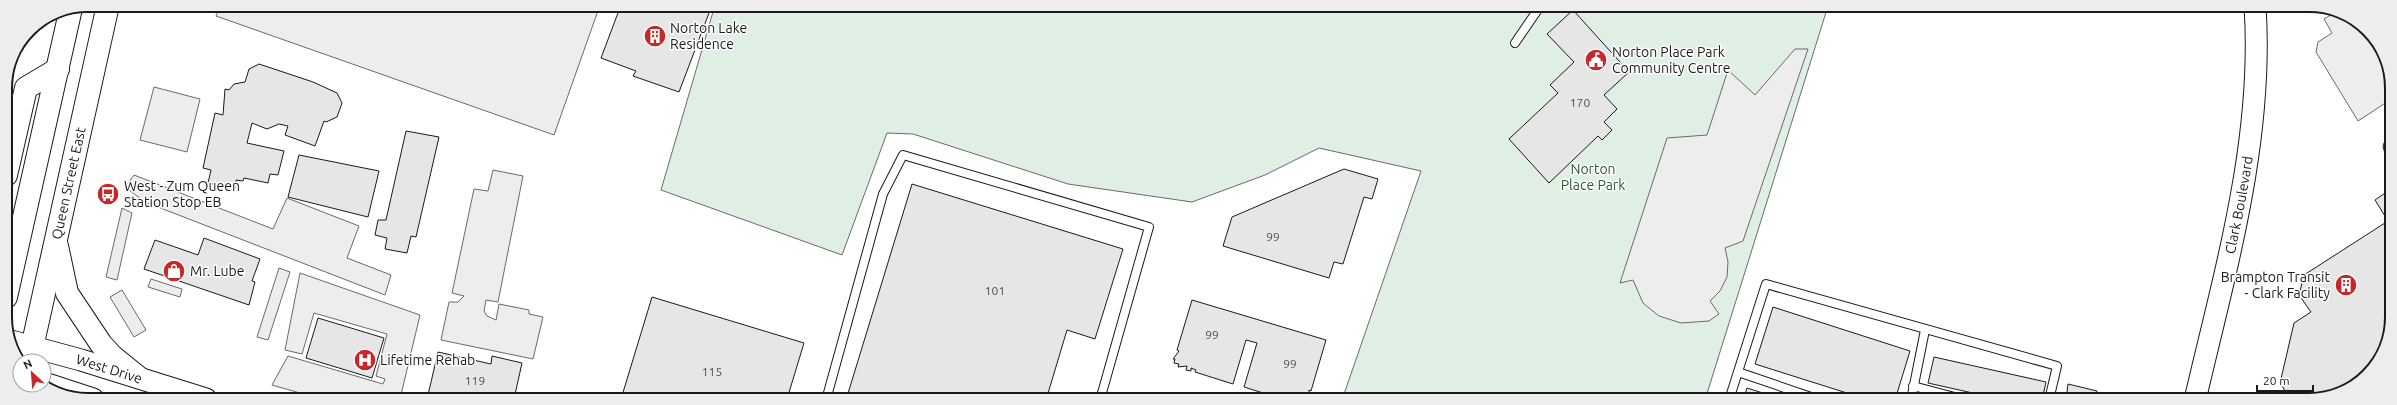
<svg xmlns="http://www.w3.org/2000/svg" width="2397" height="405" font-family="Ubuntu,sans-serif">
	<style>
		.green { fill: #e0efe3; stroke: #6a6a6a }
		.parking { fill: #ededed; stroke: #6a6a6a }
		.building { fill: #e6e6e6; stroke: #1a1a1a }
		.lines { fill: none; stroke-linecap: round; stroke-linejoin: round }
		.service-casing { stroke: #1a1a1a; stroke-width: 10 }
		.tertiary-casing { stroke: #1a1a1a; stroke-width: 23 }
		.primary-casing { stroke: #1a1a1a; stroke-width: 24 }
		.service { stroke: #fff; stroke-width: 8 }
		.tertiary { stroke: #fff; stroke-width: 21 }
		.primary { stroke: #fff; stroke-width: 22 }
		.labels { text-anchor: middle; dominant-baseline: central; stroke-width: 3; stroke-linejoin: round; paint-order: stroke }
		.number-label { font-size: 12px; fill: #4d4d4d }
		.poi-label { font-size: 14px; fill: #1a1a1a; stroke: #fff; text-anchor: start }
		.park-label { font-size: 14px; fill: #2b5a34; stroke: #fff }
		.street-label { font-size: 14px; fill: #1a1a1a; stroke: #fff }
		.rim { fill: none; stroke: #1a1a1a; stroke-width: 2 }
	</style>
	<rect width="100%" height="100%" fill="#fff"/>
	<path class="green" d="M715 5 1828 6 1705 400H1342L1421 171 1319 148 1265 175 1192 202 1068 184 913 134 887 133 842 255 661 190Z"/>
	<path class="parking" d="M221 5H366L372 7 373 5H600L554 135 216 16Z
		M2334 13 2367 29 2390 72V100L2358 121 2316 52 2318 42 2332 33 2324 19Z
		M1795 49H1808L1743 241 1725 248 1728 262 1727 277 1720 291 1710 301 1719 314 1709 321 1681 323 1659 316 1643 303 1633 280 1620 283 1667 138 1707 135 1728 70 1755 95Z
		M154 87 200 99 187 152 140 140Z
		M493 170 523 176 498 302 486 300 484 311 487 316 496 320 499 304 529 310V314L543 317 533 359 441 340 449 302H458L464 296 452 293 474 189 488 191Z
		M134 175 273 229 287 198 359 226 347 258 391 275 385 295 145 202 125 187Z
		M122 208 132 213 117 280 106 277Z
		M279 268 290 272 268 340 257 337Z
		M300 273 420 315 400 399H321L272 385 288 356 383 384 385 379 376 376 387 334 314 313 302 354 285 350Z
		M151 279 182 289 180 297 148 287Z
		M122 290 146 330 134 337 110 297Z"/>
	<path class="building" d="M621 5H699L697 9 709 13 679 92 633 76 636 71 601 58Z
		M1573 10 1629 72 1604 95 1617 109 1604 122 1612 130 1602 140 1598 136 1549 183 1509 139 1558 93 1550 85 1574 62 1547 34Z
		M259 64 313 82 337 93 342 103 337 117 326 122 324 121 315 146 285 135 288 126 279 124 267 129 252 123 247 143 284 151 278 175 270 174 268 183 244 178 243 181 236 180 235 189 208 183 211 170 203 168 215 113 223 115 225 89 229 90 234 84 245 82 249 69Z
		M406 131 439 137 416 237 411 236 407 253 385 249 387 238 375 235 378 220H386Z
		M2390 135 2391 134V158L2385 154 2383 146 2386 138Z
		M299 155 379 171 368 217 288 197Z
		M1344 169 1378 179 1372 199 1364 197 1343 264 1334 262 1329 278 1223 246 1232 217Z
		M912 184 1123 249 1095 339 1067 330 1046 400H846Z
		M2391 189V328L2381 358 2363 380 2336 396 2309 400H2291L2280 383 2294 323 2311 312 2299 295 2304 275 2388 221 2375 200Z
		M204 238 260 259 252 281 255 282 249 305 144 269 155 240 198 255Z
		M652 297 804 343 787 399H621Z
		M1192 300 1326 340 1311 391 1309 390V399L1287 400V398L1283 396 1282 399 1244 387 1257 343 1246 340 1233 384 1195 372 1196 370 1191 368V371L1186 370 1187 366 1178 367 1179 364 1174 363 1175 359H1173L1179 351 1177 350Z
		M1773 307 1910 351 1895 400H1869L1755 364Z
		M318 318 384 338 372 378 306 358Z
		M438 352 491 364 492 356 522 363 514 399H447L428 395Z
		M1934 357 2046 382 2042 400H2004L1928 383Z
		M2068 384 2097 391 2095 400H2066Z
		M1747 388 1785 400H1743Z"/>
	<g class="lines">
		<g class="service-casing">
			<path id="service" d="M1515 43 1541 5
				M1738 372 1820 400
				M1913 386 1966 400
				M826 400 883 194 903 155 1149 227 1100 400
				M1729 400 1766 284 2057 366 2049 400
				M1911 400 1925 330"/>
		</g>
		<g class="tertiary-casing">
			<g id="tertiary">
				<path id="s1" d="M11 341 81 360 206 399"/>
				<path d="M44 383 93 399"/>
				<path id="s2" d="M2195 400C2225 271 2264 140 2255 6"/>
			</g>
		</g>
		<g class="primary-casing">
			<g id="primary">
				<path d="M6 175 26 88 58 69"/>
				<path d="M57 246 67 293 101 344 112 356 138 377"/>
				<path d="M6 297 71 8"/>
				<path id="s3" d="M29 361 108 5"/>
			</g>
		</g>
		<use href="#service" class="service"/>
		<use href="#tertiary" class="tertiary"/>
		<use href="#primary" class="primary"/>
	</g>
	<defs>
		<g id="building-disc" transform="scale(1.15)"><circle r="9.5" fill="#c62828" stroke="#fff"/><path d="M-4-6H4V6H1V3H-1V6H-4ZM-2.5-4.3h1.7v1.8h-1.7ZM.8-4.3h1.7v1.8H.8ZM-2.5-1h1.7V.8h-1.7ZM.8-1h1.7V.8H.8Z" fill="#fff"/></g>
		<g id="civic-disc" transform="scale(1.15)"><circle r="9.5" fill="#c62828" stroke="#fff"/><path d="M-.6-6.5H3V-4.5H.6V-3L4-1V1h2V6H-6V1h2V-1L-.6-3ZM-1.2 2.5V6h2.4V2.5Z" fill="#fff"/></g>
		<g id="bus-disc" transform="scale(1.15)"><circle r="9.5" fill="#c62828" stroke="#fff"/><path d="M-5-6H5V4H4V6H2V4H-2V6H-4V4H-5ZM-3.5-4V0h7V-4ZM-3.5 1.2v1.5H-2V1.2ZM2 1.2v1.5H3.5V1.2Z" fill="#fff"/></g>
		<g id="shop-disc" transform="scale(1.15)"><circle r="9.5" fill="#c62828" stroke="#fff"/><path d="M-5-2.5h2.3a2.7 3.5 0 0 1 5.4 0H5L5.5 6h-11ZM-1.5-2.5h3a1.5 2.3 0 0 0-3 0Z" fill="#fff"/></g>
		<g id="hospital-disc" transform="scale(1.15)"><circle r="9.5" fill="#c62828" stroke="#fff"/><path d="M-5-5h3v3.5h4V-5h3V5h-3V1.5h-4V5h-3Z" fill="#fff"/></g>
	</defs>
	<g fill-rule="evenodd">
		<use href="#building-disc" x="655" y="36"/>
		<use href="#civic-disc" x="1596" y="60"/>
		<use href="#bus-disc" x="108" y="194"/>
		<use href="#shop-disc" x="174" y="271"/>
		<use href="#building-disc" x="2346" y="285"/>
		<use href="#hospital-disc" x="365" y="360"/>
	</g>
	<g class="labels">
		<g class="number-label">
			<text x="1580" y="102">170</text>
			<text x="1273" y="236">99</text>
			<text x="995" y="290">101</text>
			<text x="1212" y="334">99</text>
			<text x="1290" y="363">99</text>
			<text x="712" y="371">115</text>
			<text x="475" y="380">119</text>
		</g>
		<g class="poi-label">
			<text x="670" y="28">Norton Lake<tspan x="670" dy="16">Residence</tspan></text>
			<text x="1612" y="52">Norton Place Park<tspan x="1612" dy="16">Community Centre</tspan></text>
			<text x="124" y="186">West - Zum Queen<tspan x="124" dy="16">Station Stop EB</tspan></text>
			<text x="190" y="271">Mr. Lube</text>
			<text x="2330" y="277" text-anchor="end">Brampton Transit<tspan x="2330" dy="16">- Clark Facility</tspan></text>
			<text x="380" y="360">Lifetime Rehab</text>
		</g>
		<g class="park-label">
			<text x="1593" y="169">Norton<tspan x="1593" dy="16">Place Park</tspan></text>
		</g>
		<g class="street-label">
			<text stroke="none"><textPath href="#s3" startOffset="182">Queen Street East</textPath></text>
			<text stroke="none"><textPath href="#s2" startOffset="200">Clark Boulevard</textPath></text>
			<text stroke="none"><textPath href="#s1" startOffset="102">West Drive</textPath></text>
		</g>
	</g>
	<path d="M0 0H2397V405H0ZM88 12H2309A76 76 0 0 1 2385 88V317A76 76 0 0 1 2309 393H88A76 76 0 0 1 12 317V88A76 76 0 0 1 88 12Z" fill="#ededed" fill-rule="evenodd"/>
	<path class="rim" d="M88 12H2309A76 76 0 0 1 2385 88V317A76 76 0 0 1 2309 393H88A76 76 0 0 1 12 317V88A76 76 0 0 1 88 12Z"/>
	<g transform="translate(32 373) rotate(334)"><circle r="19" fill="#ffffff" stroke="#a3a3a3"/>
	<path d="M0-3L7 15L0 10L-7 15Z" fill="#c62828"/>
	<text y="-6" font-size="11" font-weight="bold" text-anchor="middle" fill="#1a1a1a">N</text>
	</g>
	<path d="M2257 385v6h56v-6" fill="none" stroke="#1a1a1a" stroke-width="2"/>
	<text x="2263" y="385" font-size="12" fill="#1a1a1a" stroke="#ffffff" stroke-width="3" paint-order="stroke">20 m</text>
</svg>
